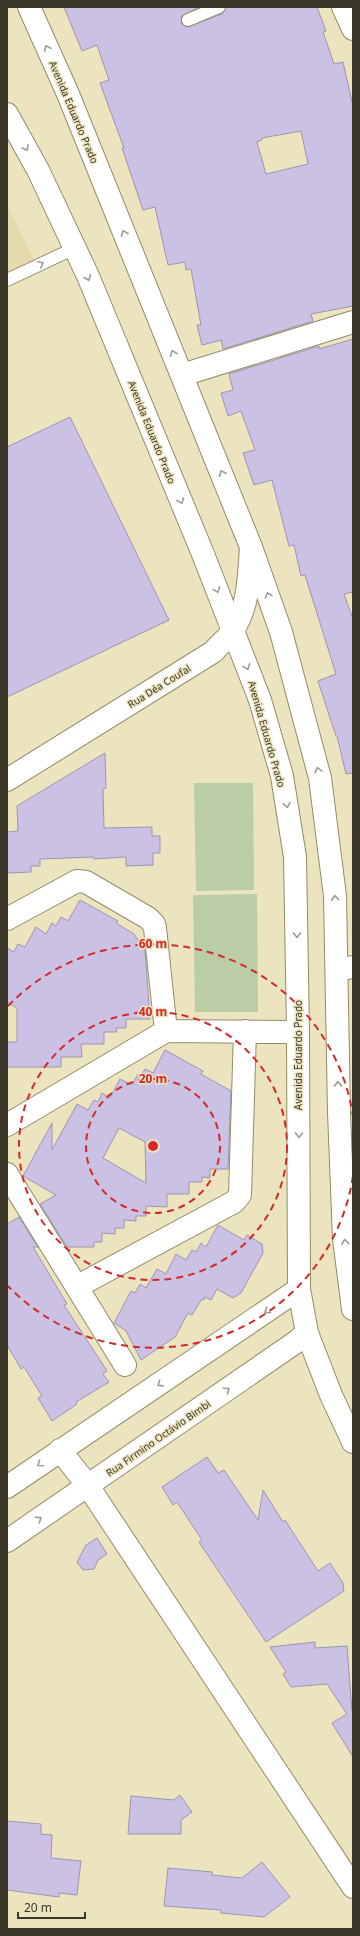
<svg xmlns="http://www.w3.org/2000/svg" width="360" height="1936" font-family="'Noto Sans',sans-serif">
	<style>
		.built { fill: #e4daae }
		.green { fill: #bbcda7 }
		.building { fill: #cbc1e4; stroke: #9d93b4; fill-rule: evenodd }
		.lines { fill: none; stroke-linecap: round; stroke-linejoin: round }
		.service-casing { stroke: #928b69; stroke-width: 14 }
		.minor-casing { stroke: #928b69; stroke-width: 24 }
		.tertiary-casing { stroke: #928b69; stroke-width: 24 }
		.primary-casing { stroke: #928b69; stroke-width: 24 }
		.service { stroke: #fff; stroke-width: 12 }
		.minor { stroke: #fff; stroke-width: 22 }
		.tertiary { stroke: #fff; stroke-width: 22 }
		.primary { stroke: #fff; stroke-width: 22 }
		.oneway { stroke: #9c9b94 }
		.ring { fill: none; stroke: #d62828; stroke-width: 2; stroke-dasharray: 7 5 }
		.labels { text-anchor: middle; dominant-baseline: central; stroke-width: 3; stroke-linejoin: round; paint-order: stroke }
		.street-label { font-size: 10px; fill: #3a3729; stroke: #ece4bf }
		.centre { fill: #d62828; stroke: #ece4bf; stroke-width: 2 }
		.ring-label { font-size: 12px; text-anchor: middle; font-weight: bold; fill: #d62828; stroke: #ece4bf; stroke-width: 3; stroke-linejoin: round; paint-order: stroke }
	</style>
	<rect width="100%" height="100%" fill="#ece4bf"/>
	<path class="built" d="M7 204 39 270 7 285Z"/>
	<path class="green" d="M194 783H253L254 890 196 891Z
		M257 894 258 1012H195L193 895Z"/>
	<path class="building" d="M64 7H200L182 16 181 23 187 27 222 14 226 7H317L326 31 323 32 334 64 343 62 353 106V306L311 314 313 321 223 349 221 340 202 345 197 325H201L191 269 186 270 185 262 168 265 155 207 143 210 122 148H124L100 83 109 80 97 45 82 51ZM301 131 308 164 266 174 257 142 262 140V138Z
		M353 339V592L344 594 353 619V773L346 774 337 736H336L318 681 336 674 305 575 301 576 294 545 289 546 272 480 254 485 243 453 255 450 241 411 228 416 221 393 233 390 229 374 319 346V349Z
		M70 417 169 620 7 697V447Z
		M105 753 106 788 103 789 104 828 152 827V836H160V853H153V865L126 866V857L94 859 93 857 40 859V866H31V872L7 873V832L18 831 17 806Z
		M80 900 118 921 116 923 134 934 145 951 150 1019H126V1028H116L117 1032H104V1044H81L82 1057H61V1067H7V1042H17V1008L7 1002V948L14 952 18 944 25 947 36 927 46 934 52 923 56 926 61 917 68 921Z
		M165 1050 203 1071 201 1074 231 1091 228 1169H210V1178L202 1177V1182H189V1194H167V1207L146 1206V1216H136V1221L124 1220V1228H115V1234L102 1233V1242H94V1247H67L40 1204 56 1195 23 1176 52 1123V1150L77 1104 88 1110 94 1100 98 1102 102 1093 110 1098 120 1079 132 1085 138 1074 141 1076 145 1069 153 1073ZM119 1128 145 1142 146 1183 103 1158Z
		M19 1217 38 1247H33L67 1304 64 1305 107 1371 103 1374 109 1382 76 1402 77 1404 52 1421 38 1398 42 1396 24 1367 21 1369 7 1345V1224Z
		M218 1225 244 1240 247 1235 262 1244 263 1253 241 1293 233 1298 217 1289 211 1300 205 1297 204 1300 202 1299 192 1315 188 1313 175 1337 141 1360 126 1331 114 1323 131 1291 135 1293 140 1284 146 1288 157 1269 166 1274 176 1254 186 1260 192 1250 196 1252 201 1243 206 1247Z
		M207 1457 218 1473 224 1470 258 1520 263 1490 283 1522 285 1520 318 1571 330 1563 343 1583 344 1591 266 1642 199 1542 202 1540 177 1502 173 1505 162 1487Z
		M97 1538 107 1554 98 1560 94 1569 83 1570 77 1562 86 1545Z
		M315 1642V1648L347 1646 352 1711 353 1710V1757L332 1723 347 1714 327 1684 291 1687 283 1674 286 1672 270 1647Z
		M180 1795 192 1812 181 1820V1834H128L131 1796 174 1800Z
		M7 1821 41 1824V1834L52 1835 51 1858 81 1861 77 1895 59 1893V1897L7 1890Z
		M262 1862 290 1897 264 1917 221 1913V1910L164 1906 168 1868 212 1872V1875L242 1878Z"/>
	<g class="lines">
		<g class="service-casing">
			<path id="service" d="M188 20 219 7
				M7 280 75 248"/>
		</g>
		<g class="minor-casing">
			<path id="minor" d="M343 7 353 29
				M182 375 353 322
				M7 919 77 881 86 882 148 918 154 924 155 928 166 1031
				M337 970 353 967
				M7 1125 166 1031 298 1032
				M7 1174 125 1365
				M78 1286 234 1202 240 1195 245 1031
				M60 1450 88 1486 353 1887
				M7 1487 299 1289
				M7 1541 296 1342 307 1333"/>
		</g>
		<g class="tertiary-casing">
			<path id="tertiary" d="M7 780 213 652C219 645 227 639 232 631 249 609 249 574 251 547"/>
		</g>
		<g class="primary-casing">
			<path id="primary" d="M29 7 68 94 251 547 281 632 320 778 335 896 339 1112 344 1239 353 1309
				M7 114 38 170 88 276 203 554 260 700 282 776 295 857 298 1032 299 1289 307 1333 331 1395 353 1442"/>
		</g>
		<use href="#service" class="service"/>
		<use href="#minor" class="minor"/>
		<use href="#tertiary" class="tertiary"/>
		<use href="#primary" class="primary"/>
	</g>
	<defs><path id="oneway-chevron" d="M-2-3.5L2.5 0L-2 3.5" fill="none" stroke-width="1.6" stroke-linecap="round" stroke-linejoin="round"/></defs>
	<g class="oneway">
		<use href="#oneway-chevron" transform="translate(47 48) rotate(-114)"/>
		<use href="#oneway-chevron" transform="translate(26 148) rotate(61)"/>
		<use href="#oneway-chevron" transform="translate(124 233) rotate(-112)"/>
		<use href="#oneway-chevron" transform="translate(41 264) rotate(-25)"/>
		<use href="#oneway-chevron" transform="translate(88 278) rotate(67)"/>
		<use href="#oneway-chevron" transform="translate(173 353) rotate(-112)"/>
		<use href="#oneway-chevron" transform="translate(222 473) rotate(-112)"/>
		<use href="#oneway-chevron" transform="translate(181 501) rotate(68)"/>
		<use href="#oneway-chevron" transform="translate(217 590) rotate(69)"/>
		<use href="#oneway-chevron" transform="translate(268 595) rotate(-110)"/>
		<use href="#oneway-chevron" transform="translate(247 667) rotate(69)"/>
		<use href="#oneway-chevron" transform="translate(318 770) rotate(-105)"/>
		<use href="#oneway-chevron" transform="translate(287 805) rotate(81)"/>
		<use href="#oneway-chevron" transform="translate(335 898) rotate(-94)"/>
		<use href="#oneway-chevron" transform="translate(297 935) rotate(89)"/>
		<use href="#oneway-chevron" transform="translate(338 1084) rotate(-91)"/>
		<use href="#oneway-chevron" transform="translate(299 1135) rotate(90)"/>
		<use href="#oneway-chevron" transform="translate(345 1242) rotate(-96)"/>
		<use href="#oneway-chevron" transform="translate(267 1311) rotate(146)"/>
		<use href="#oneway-chevron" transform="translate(160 1384) rotate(146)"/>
		<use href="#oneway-chevron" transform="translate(227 1390) rotate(-35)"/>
		<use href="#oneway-chevron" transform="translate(40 1464) rotate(145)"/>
		<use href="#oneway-chevron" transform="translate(39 1519) rotate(-34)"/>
	</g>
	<g class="ring">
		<circle cx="153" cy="1146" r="67"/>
		<circle cx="153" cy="1146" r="134"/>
		<path d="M353 1176A202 202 0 0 1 8 1286M8 1006A202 202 0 0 1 353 1116"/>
	</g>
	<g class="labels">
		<g class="street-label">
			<text transform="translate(74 112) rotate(67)">Avenida Eduardo Prado</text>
			<text transform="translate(152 432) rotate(68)">Avenida Eduardo Prado</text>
			<text transform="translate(159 686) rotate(-32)">Rua Déa Coufal</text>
			<text transform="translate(267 734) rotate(74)">Avenida Eduardo Prado</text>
			<text transform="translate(298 1055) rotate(-90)">Avenida Eduardo Prado</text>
			<text transform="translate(158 1438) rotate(-35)">Rua Firmino Octávio Bimbi</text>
		</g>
	</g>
	<circle cx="153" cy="1146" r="6" class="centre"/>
	<g class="ring-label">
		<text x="153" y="948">60 m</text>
		<text x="153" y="1016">40 m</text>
		<text x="153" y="1083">20 m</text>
	</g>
	<rect width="360" height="1936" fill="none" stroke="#3a3729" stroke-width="16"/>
	<path d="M18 1912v6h67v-6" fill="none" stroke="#3a3729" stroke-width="2"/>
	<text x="24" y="1912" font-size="12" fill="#3a3729" stroke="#ece4bf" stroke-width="3" paint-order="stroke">20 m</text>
</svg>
